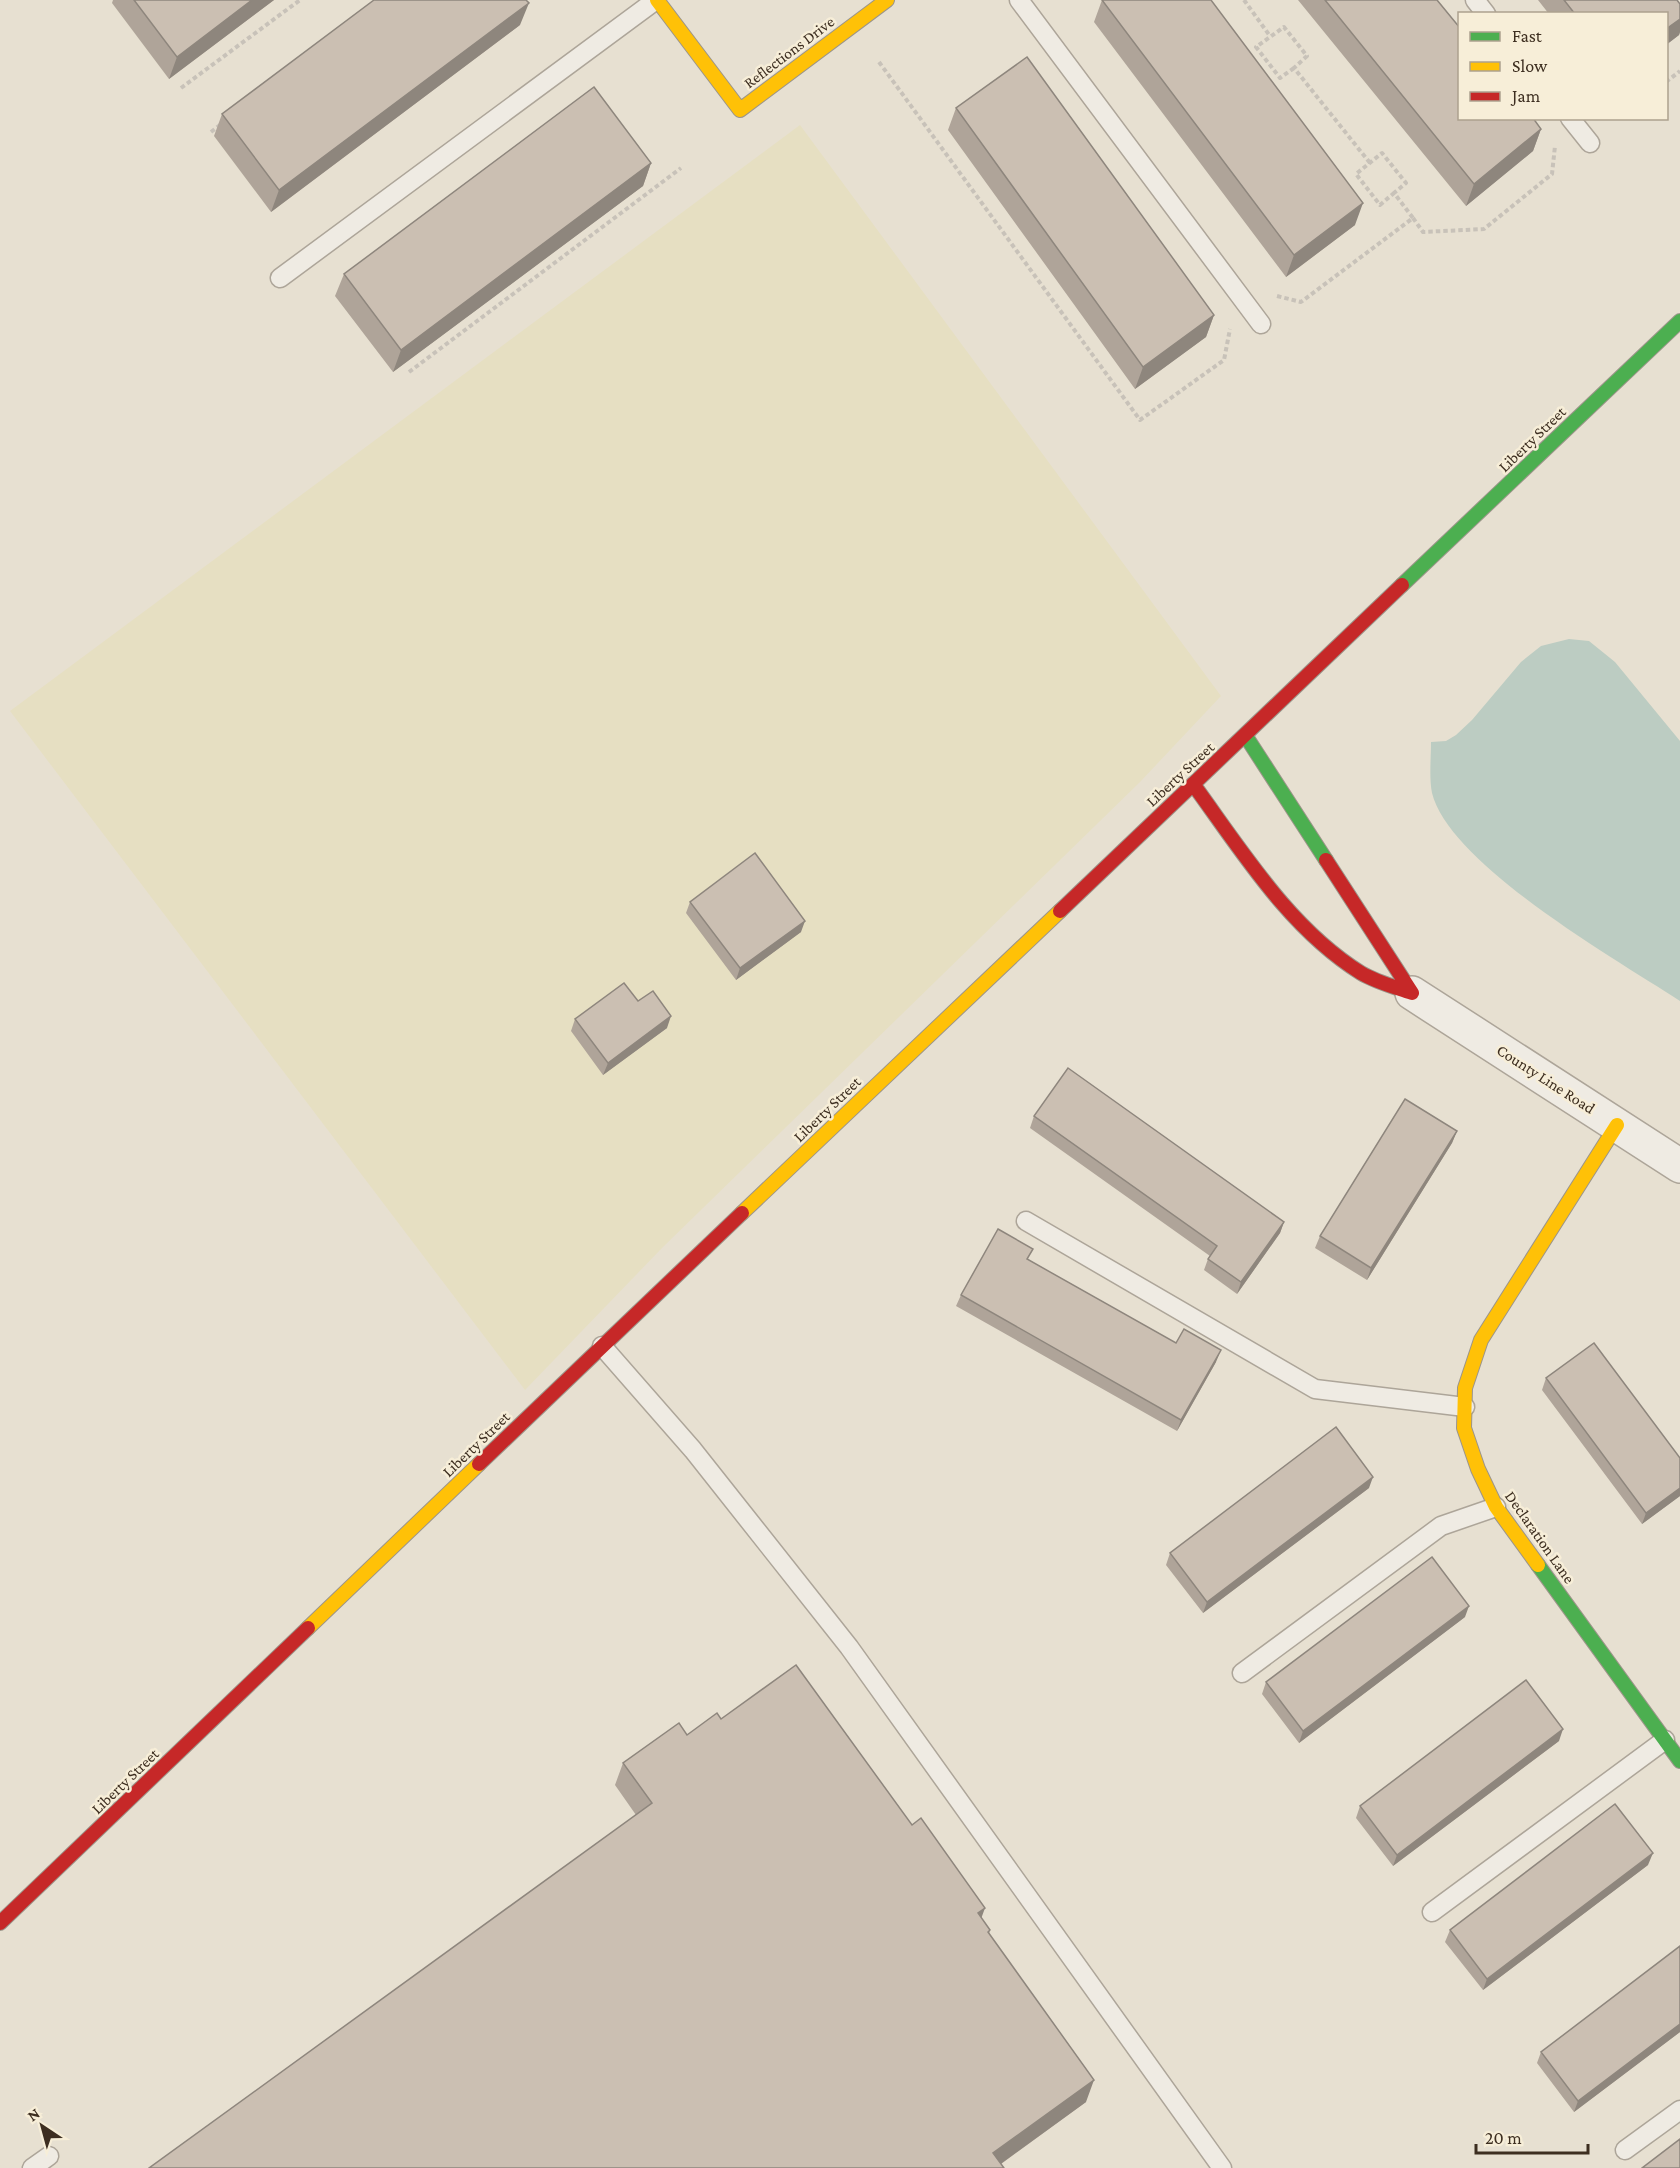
<svg xmlns="http://www.w3.org/2000/svg" width="1680" height="2168" font-family="'Crimson Pro',serif">
	<style>
		.farmland { fill: #e6dfc2 }
		.water { fill: #bcccc2 }
		.lines { fill: none; stroke-linecap: round; stroke-linejoin: round }
		.lane-casing { stroke: #ada599; stroke-width: 21 }
		.street-casing { stroke: #ada599; stroke-width: 36 }
		.fast-casing { stroke: #9c958a; stroke-width: 16 }
		.slow-casing { stroke: #9c958a; stroke-width: 16 }
		.jam-casing { stroke: #9c958a; stroke-width: 16 }
		.path { stroke: #c8c2b9; stroke-width: 4; stroke-dasharray: 4.5 3; stroke-linecap: butt }
		.lane { stroke: #efebe3; stroke-width: 18 }
		.street { stroke: #efebe3; stroke-width: 33 }
		.fast { stroke: #4caf50; stroke-width: 14 }
		.slow { stroke: #ffc107; stroke-width: 14 }
		.jam { stroke: #c62828; stroke-width: 14 }
		.wall { fill: #afa499 }
		.shaded-wall { fill: #8e867d }
		.building { fill: #cbbfb2; stroke: #8e867d; stroke-width: 1.5 }
		.labels { text-anchor: middle; dominant-baseline: central; stroke-width: 5; stroke-linejoin: round; paint-order: stroke }
		.street-label { font-size: 16px; fill: #3d2e20; stroke: #f7eed8 }
	</style>
	<rect width="100%" height="100%" fill="#e7e0d1"/>
	<path class="farmland" d="M800 125 1221 696 1140 782 662 1248 525 1390 10 711Z"/>
	<path class="water" d="M1569 639 1589 641 1615 662 1680 741V1001C1617 960 1450 865 1432 793 1429 778 1431 758 1431 742L1446 741 1456 735 1472 720 1521 662 1541 646Z"/>
	<g class="lines">
		<g class="lane-casing">
			<path id="lane" d="M1019 0 1261 324
				M1475 0 1486 14
				M1570 118 1590 143
				M280 278 656 0
				M1026 1221 1315 1389 1465 1407
				M602 1346 693 1450 849 1647 1222 2168
				M1242 1673 1441 1526 1496 1507
				M1432 1912 1665 1740
				M1625 2150 1680 2110
				M32 2168 49 2156"/>
		</g>
		<g class="street-casing">
			<path id="street" d="M1412 993 1680 1166"/>
		</g>
		<g class="fast-casing">
			<path id="fast" d="M1402 585 1680 321
				M1245 735 1326 860
				M1538 1565 1680 1761"/>
		</g>
		<g class="slow-casing">
			<path id="slow" d="M657 0 740 110 887 0
				M742 1213 1060 911
				M1538 1565 1496 1507 1478 1469 1464 1428 1465 1388 1481 1340 1617 1125
				M308 1628 479 1464"/>
		</g>
		<g class="jam-casing">
			<path id="jam" d="M1193 784C1242 851 1289 928 1361 973 1376 982 1395 987 1412 993L1326 860
				M1060 911 1402 585
				M479 1464 742 1213
				M0 1923 308 1628"/>
		</g>
		<path class="path" d="M1244 0 1270 36
			M879 62 1140 420 1224 360 1230 329
			M1294 68 1280 78 1256 47 1284 27 1307 56 1294 68 1370 163
			M1666 82 1680 71
			M181 88 300 0
			M211 132 220 125
			M1413 218 1423 232 1484 229 1552 174 1555 146
			M1277 296 1301 302 1413 218 1394 193 1406 183 1382 153 1356 174 1380 205 1394 193
			M409 372 681 168"/>
		<use href="#lane" class="lane"/>
		<use href="#street" class="street"/>
		<use href="#fast" class="fast"/>
		<use href="#slow" class="slow"/>
		<use href="#jam" class="jam"/>
	</g>
	<path class="wall" d="M113 0H274L169 79 112 3Z
		M1102 0 1355 225 1286 277 1094 22Z
		M1298 0H1437L1541 129 1533 151 1466 206Z
		M1538 0H1677L1680 4V32L1679 35 1666 45V14H1549Z
		M520 25 271 212 214 136 222 114Z
		M956 108 1214 315 1206 337 1135 389 948 130Z
		M651 163 643 186 393 372 335 296 344 274Z
		M690 902 801 932 736 980 686 913Z
		M575 1019 667 1028 603 1075 571 1031Z
		M1034 1116 1284 1222 1280 1233 1237 1294 1204 1270 1208 1259 1210 1256 1030 1128Z
		M1457 1131 1452 1143 1367 1280 1315 1248 1320 1236Z
		M1029 1260 1176 1343 1216 1362 1177 1431 956 1306 961 1295Z
		M1546 1378 1680 1458V1496L1642 1524 1542 1390Z
		M1369 1488 1203 1613 1166 1565 1170 1553Z
		M1465 1617 1299 1743 1262 1694 1266 1682Z
		M721 1719 912 1825 990 1930 989 1934 1086 2102 1001 2164 636 1815 615 1785 623 1763Z
		M1559 1741 1393 1866 1356 1818 1360 1806Z
		M1648 1865 1483 1990 1445 1942 1450 1930Z
		M1680 1946V2032L1574 2112 1537 2063 1541 2052Z"/>
	<path class="shaded-wall" d="M252 0H274L169 79 177 57Z
		M529 3 520 25 271 212 279 190Z
		M1680 19V32L1679 35 1666 45V29Z
		M1541 129 1533 151 1466 206 1474 184Z
		M651 163 643 186 393 372 401 350Z
		M1363 203 1355 225 1286 277 1294 255Z
		M1214 315 1206 337 1135 389 1143 367Z
		M805 921 801 932 736 980 740 968Z
		M671 1016 667 1028 603 1075 608 1063Z
		M1457 1131 1452 1143 1367 1280 1371 1268Z
		M1284 1222 1280 1233 1237 1294 1241 1282Z
		M1221 1350 1216 1362 1177 1431 1181 1420Z
		M1373 1477 1369 1488 1203 1613 1207 1602Z
		M1680 1488V1496L1642 1524 1646 1513Z
		M1469 1606 1465 1617 1299 1743 1303 1731Z
		M1563 1729 1559 1741 1393 1866 1397 1855Z
		M1653 1853 1648 1865 1483 1990 1487 1979Z
		M985 1908 977 1930 978 1913Z
		M1680 2024V2032L1574 2112 1578 2101Z
		M1094 2080 1086 2102 995 2168 993 2153Z"/>
	<path class="building" d="M134 0H252L177 57Z
		M374 0H526L529 3 279 190 222 114Z
		M1102 0H1211L1363 203 1294 255Z
		M1325 0H1437L1460 28V118H1533L1541 129 1474 184Z
		M1564 0H1677L1680 4V19L1666 29V14H1575Z
		M1027 57 1214 315 1143 367 956 108Z
		M594 87 651 163 401 350 344 274Z
		M755 853 805 921 740 968 690 902Z
		M624 983 638 1001 653 991 671 1016 608 1063 575 1019Z
		M1068 1068 1284 1222 1241 1282 1208 1259 1217 1246 1034 1116Z
		M1405 1099 1457 1131 1371 1268 1320 1236Z
		M998 1229 1033 1249 1027 1259 1176 1343 1184 1329 1221 1350 1181 1420 961 1295Z
		M1594 1343 1680 1458V1488L1646 1513 1546 1378Z
		M1336 1427 1373 1477 1207 1602 1170 1553Z
		M1432 1557 1469 1606 1303 1731 1266 1682Z
		M796 1665 912 1825 921 1818 985 1908 978 1913 990 1930 988 1932 1094 2080 993 2153 1004 2168H149L652 1803 623 1763 679 1723 687 1735 717 1713 721 1719Z
		M1526 1680 1563 1729 1397 1855 1360 1806Z
		M1615 1804 1653 1853 1487 1979 1450 1930Z
		M1680 1946V2024L1578 2101 1541 2052Z
		M1680 2139V2168H1642Z"/>
	<g class="labels">
		<g class="street-label">
			<text transform="translate(789 52) rotate(-37)">Reflections Drive</text>
			<text transform="translate(1532 439) rotate(-44)">Liberty Street</text>
			<text transform="translate(1180 774) rotate(-43)">Liberty Street</text>
			<text transform="translate(1546 1079) rotate(33)">County Line Road</text>
			<text transform="translate(827 1109) rotate(-44)">Liberty Street</text>
			<text transform="translate(476 1444) rotate(-44)">Liberty Street</text>
			<text transform="translate(1540 1537) rotate(55)">Declaration Lane</text>
			<text transform="translate(125 1781) rotate(-44)">Liberty Street</text>
		</g>
	</g>
	<rect x="1458" y="12" width="210" height="108" fill="#f7eed8" stroke="#ada18e" stroke-width="1.5"/>
	<rect x="1470" y="32" width="30" height="9" fill="#4caf50" stroke="#ada18e" stroke-width="1.5"/>
	<text x="1512" y="42" font-size="18" fill="#3d2e20">Fast</text>
	<rect x="1470" y="62" width="30" height="9" fill="#ffc107" stroke="#ada18e" stroke-width="1.5"/>
	<text x="1512" y="72" font-size="18" fill="#3d2e20">Slow</text>
	<rect x="1470" y="92" width="30" height="9" fill="#c62828" stroke="#ada18e" stroke-width="1.5"/>
	<text x="1512" y="102" font-size="18" fill="#3d2e20">Jam</text>
	<g transform="translate(42 2126) rotate(324)" stroke="#f7eed8" stroke-width="4.5" paint-order="stroke">
	<path d="M0-4.5L10 22L0 15L-10 22Z" fill="#3d2e20"/>
	<text y="-9" font-size="16" font-weight="bold" text-anchor="middle" fill="#3d2e20">N</text>
	</g>
	<path d="M1476 2144v9h112v-9" fill="none" stroke="#3d2e20" stroke-width="3"/>
	<text x="1485" y="2144" font-size="18" fill="#3d2e20" stroke="#f7eed8" stroke-width="4.5" paint-order="stroke">20 m</text>
</svg>
